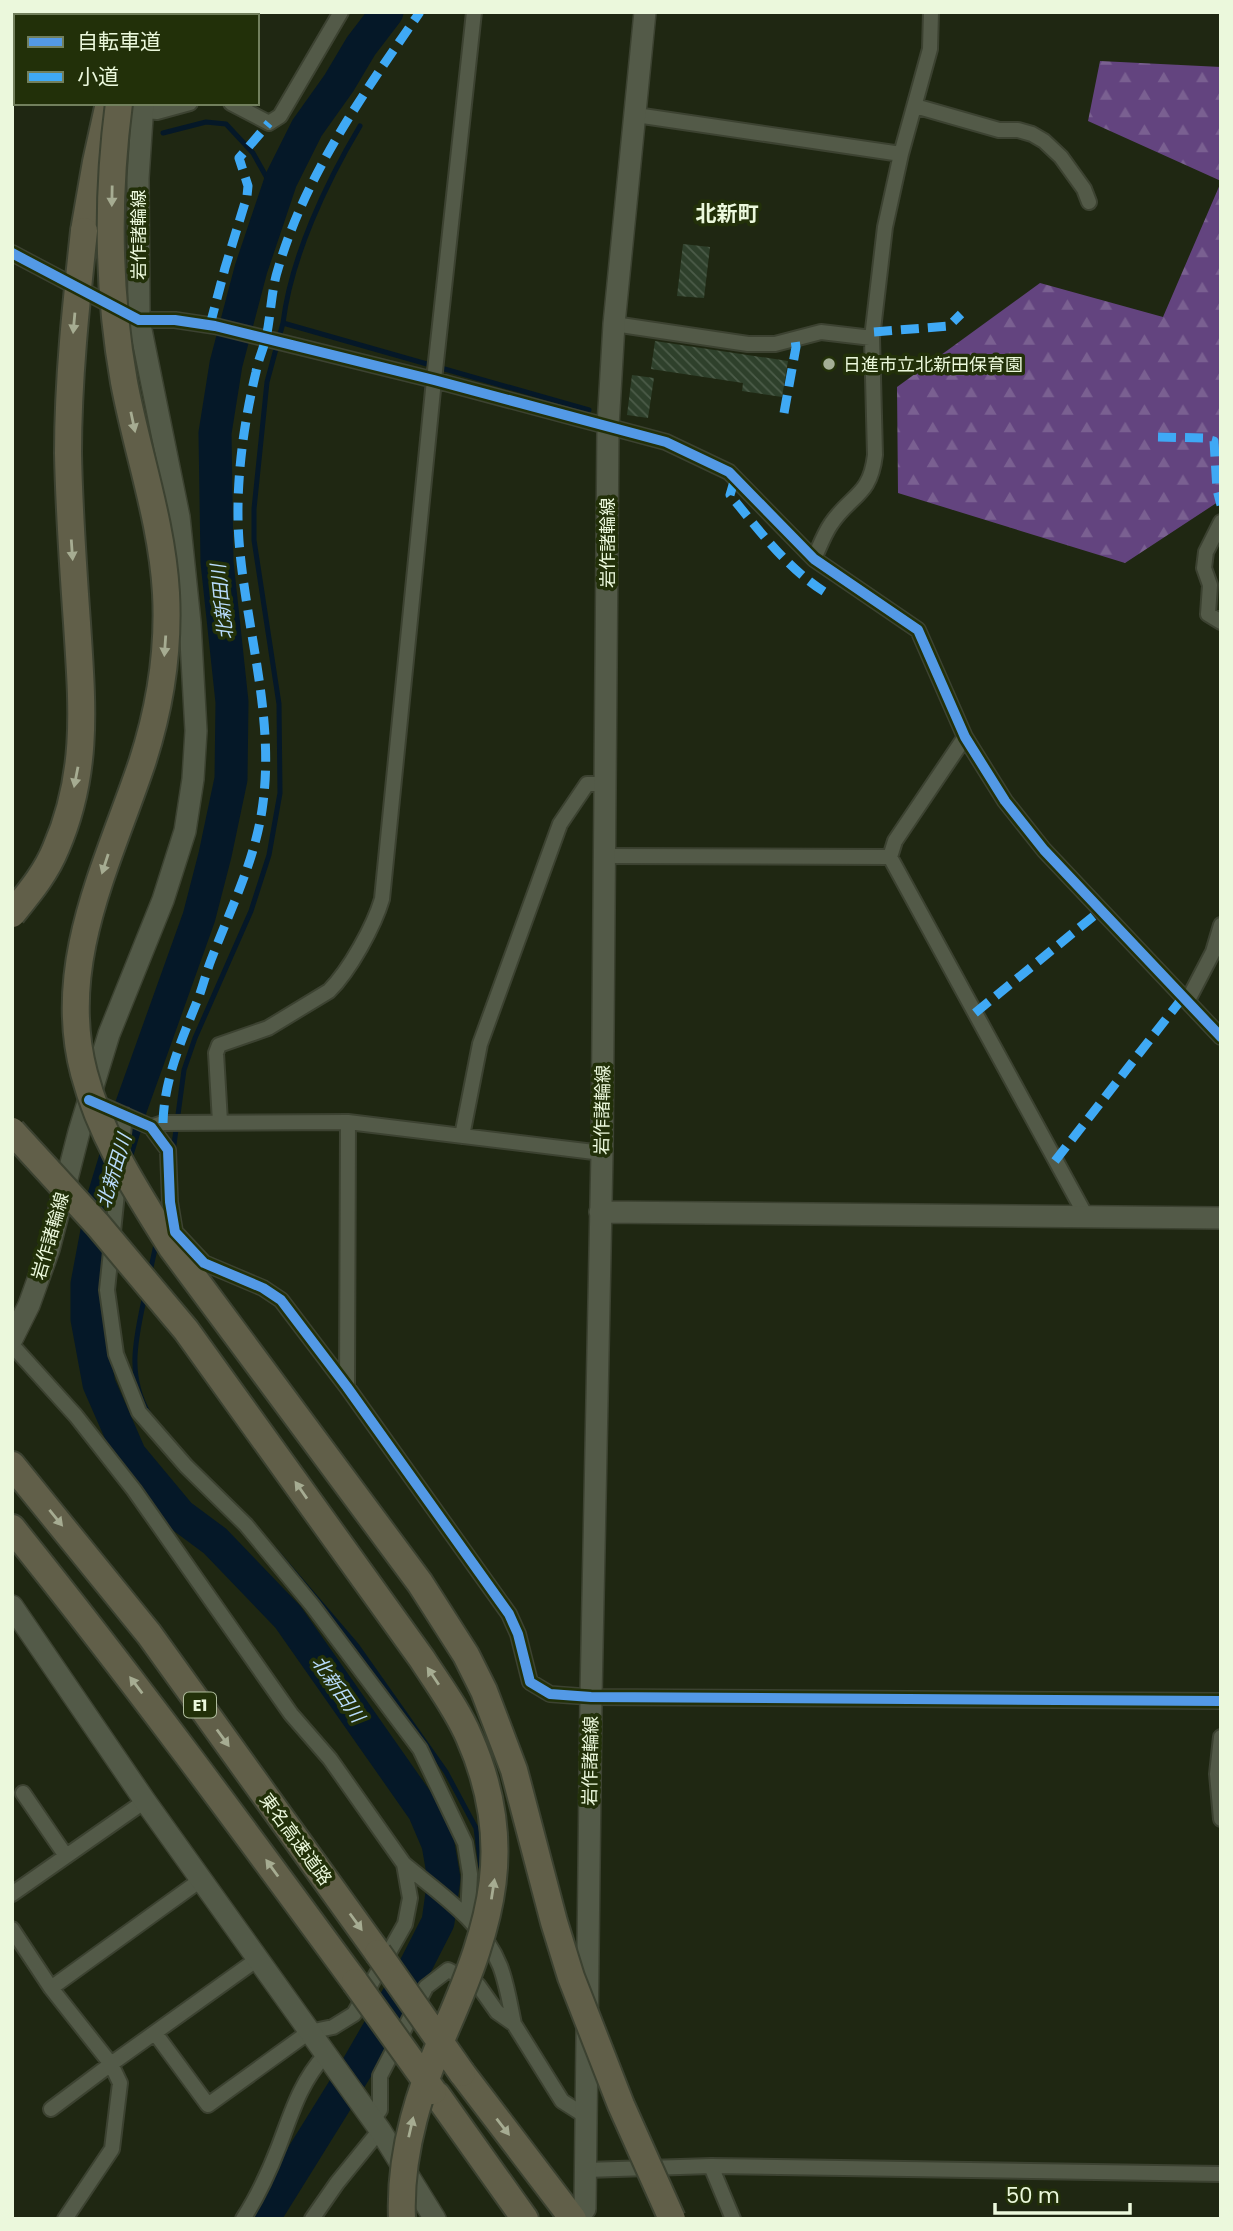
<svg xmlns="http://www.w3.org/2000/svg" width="1233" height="2231" font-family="Poppins,'Noto Sans JP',sans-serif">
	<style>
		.forest { fill: url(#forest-firs) }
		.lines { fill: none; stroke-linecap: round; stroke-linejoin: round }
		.stream { stroke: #051828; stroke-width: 5 }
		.river { stroke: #051828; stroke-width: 33 }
		.building { fill: url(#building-back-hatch) }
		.street-casing { stroke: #3c4231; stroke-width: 18 }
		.secondary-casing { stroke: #3c4231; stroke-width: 24 }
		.highway-casing { stroke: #3c4231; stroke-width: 30 }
		.street { stroke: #535a48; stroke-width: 14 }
		.secondary { stroke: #535a48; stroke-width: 21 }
		.highway { stroke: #615f49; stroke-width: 26 }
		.highway-bridge-casing { stroke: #3c4231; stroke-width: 30; stroke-linecap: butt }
		.highway-bridge { stroke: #615f49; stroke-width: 26 }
		.quiet { stroke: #3fa9f5; stroke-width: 9; stroke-dasharray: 18 9; stroke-linecap: butt }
		.cycleway-casing { stroke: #223009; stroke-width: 15 }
		.cycleway { stroke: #5399e6; stroke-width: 10 }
		.oneway { fill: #a6ac92 }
		.poi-dot { fill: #a4af95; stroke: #223009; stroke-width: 2.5 }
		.labels { text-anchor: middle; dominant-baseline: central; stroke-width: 7; stroke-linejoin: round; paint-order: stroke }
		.shield { fill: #223009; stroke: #afbc9d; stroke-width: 2 }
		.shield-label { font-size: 16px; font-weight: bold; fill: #ebf8dc }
		.street-label { font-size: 18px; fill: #ebf8dc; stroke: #223009 }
		.poi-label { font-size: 18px; fill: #ebf8dc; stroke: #223009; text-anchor: start }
		.water-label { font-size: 19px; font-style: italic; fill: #b9dcfd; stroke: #223009 }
		.quarter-label { font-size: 21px; font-weight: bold; fill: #ebf8dc; stroke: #223009 }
	</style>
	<defs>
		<pattern id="forest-firs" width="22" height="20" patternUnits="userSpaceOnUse" patternTransform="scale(1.75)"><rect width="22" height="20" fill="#63447f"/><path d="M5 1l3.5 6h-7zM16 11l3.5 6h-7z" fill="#7a6091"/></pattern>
		<pattern id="building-back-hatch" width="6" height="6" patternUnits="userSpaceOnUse" patternTransform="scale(1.75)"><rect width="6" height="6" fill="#2e402b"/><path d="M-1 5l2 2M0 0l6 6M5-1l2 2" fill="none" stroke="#4c5c49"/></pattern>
	</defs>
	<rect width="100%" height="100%" fill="#1f2712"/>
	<path class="forest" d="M1100 61 1221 67V181L1088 121Z
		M1221 182V500L1125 563 898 493 897 387 1040 283 1163 317Z"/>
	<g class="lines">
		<path class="stream" d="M163 133 206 122 226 124 253 153 276 194
			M283 323C291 257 326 183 360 126
			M173 1152 184 1070 195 1038 251 911 269 855 280 793 279 704 254 540V509L267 382 283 323 589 410
			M150 1272 157 1240
			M145 1295C136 1338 126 1374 149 1414
			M274 1549 357 1646 446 1772 476 1828 481 1868"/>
		<path class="river" d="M263 2219 355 2071 416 1965 438 1922 444 1879 438 1844 424 1811 288 1617 215 1541 180 1515 130 1455 99 1384 87 1319V1284L103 1199 131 1107 199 917 215 855 231 779 232 702 217 562 215 433 226 364 251 269 281 180 307 128 339 83 361 46 387 12"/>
	</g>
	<path class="building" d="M683 244 710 247 704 298 677 296Z
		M655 341 788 361 782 397 742 391 743 383 651 369Z
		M632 375 654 378 648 418 627 415Z"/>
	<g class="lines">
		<g class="street-casing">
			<path id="street" d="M231 103 269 123 280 116 341 12
				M915 106 999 130H1018L1032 134 1044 141 1061 157 1084 189 1089 202
				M142 111 157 112 190 103
				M636 115 901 154
				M12 253 116 308
				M134 317 139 320H175L215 326 434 380 666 442 729 472 814 559 918 630 965 737 1005 801 1044 850 1221 1037
				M614 324 748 344H775L821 332 872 338
				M1221 522 1206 552 1204 568 1210 585 1208 614 1221 622
				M814 559C819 548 824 534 831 524 851 494 870 497 875 455L872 338 885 227 901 154 930 49 931 12
				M965 737 895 841 890 857 1086 1216
				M604 856 890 857
				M1188 1000 1213 952 1221 925
				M95 1102 151 1127 168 1150 170 1202 175 1232 204 1263 263 1288 281 1300 347 1387 509 1614 518 1634 530 1682 550 1694 591 1697 1221 1701
				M125 1115 107 1290 116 1354 139 1412 186 1466 246 1525 312 1605 420 1749 465 1843 470 1874 468 1917
				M220 1122 216 1053 219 1045 268 1028 329 991C350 970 374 926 382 899L434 380 474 12
				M151 1127 163 1123 348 1122 602 1153
				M462 1136 480 1044 560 824 587 784H606
				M12 1345 76 1416 134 1490 291 1714 330 1759 404 1864 410 1898 405 1924 354 2014 333 2027 309 2032 208 2105 155 2033
				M347 1387 348 1122
				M1221 1737 1217 1774 1221 1819
				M23 1793 66 1856
				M404 1864C440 1894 482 1921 500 1966 507 1984 510 2005 514 2024
				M12 1894 145 1801
				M12 1929 51 1988 111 2064 51 2109
				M51 1988 202 1879
				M372 2121 380 2110V2076L426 1987 448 1970 478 1985 497 2012 514 2024 562 2101 587 2117
				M711 2166 733 2219
				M586 2170 711 2166 1221 2174
				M65 2219 112 2149 120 2083 111 2064 259 1958
				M243 2219C258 2196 269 2172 279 2146 292 2112 300 2083 325 2055
				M312 2219 337 2183 380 2130"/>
		</g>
		<g class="secondary-casing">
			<path id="secondary" d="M158 16 159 12
				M600 1212 1221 1218
				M12 1339 29 1305 49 1249 79 1132 109 1034 163 900 185 831 193 779 196 731 190 623 179 517 139 320 138 178 143 103
				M12 1606 145 1801 380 2130 435 2219
				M585 2209 591 1697 602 1153 608 426 614 324 645 12"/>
		</g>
		<g class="highway-casing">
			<path id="highway" d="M128 16 129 12
				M84 231 96 162 109 103
				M12 1465 149 1634 378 1953
				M12 1528C131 1676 243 1829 355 1982
				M462 2073 573 2219
				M437 2095 525 2219"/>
		</g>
		<use href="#street" class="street"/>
		<use href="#secondary" class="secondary"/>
		<use href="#highway" class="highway"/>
		<g class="highway-bridge-casing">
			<path id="highway-bridge" d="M119 103C107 195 108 292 124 382 137 452 162 521 166 593 169 650 160 708 142 763 108 864 55 964 84 1073 101 1138 137 1192 172 1248L420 1583 466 1655 484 1691 514 1770 554 1922 571 1977 621 2105 672 2219
				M12 914C29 893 46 873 56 848 89 772 82 703 77 623 73 567 69 510 68 453 68 379 76 305 84 231
				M12 1131 98 1225 186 1330 422 1659C438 1684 457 1709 469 1737 516 1843 492 1923 448 2024 421 2086 399 2150 402 2219
				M378 1953 462 2073
				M355 1982 433 2091"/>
		</g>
		<use href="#highway-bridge" class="highway-bridge"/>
		<path class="quiet" d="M210 325 225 268 247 196 248 186 239 158 269 123
			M874 332 949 326 961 314
			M784 413 796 347 795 340
			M1158 437 1203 438 1214 441 1217 490 1221 505
			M735 478 730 495C759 530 788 570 828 594
			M975 1013 1101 910
			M163 1123C164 1079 182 1039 198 999 203 986 206 973 211 960 230 910 254 863 262 810 276 719 246 631 239 541 235 486 243 426 256 372 258 360 263 350 266 338 271 315 271 291 278 269 306 173 364 93 420 12
			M1055 1161 1184 996"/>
		<g class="cycleway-casing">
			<path id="cycleway" d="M12 253 139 320H175L215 326 434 380 666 442 729 472 814 559 918 630 965 737 1005 801 1044 850 1221 1037
				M89 1100 151 1127 168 1150 170 1202 175 1232 204 1263 263 1288 281 1300 347 1387 509 1614 518 1634 530 1682 550 1694 591 1697 1221 1701"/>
		</g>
		<use href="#cycleway" class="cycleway"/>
	</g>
	<defs><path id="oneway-solid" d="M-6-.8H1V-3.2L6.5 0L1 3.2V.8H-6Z" transform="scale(1.75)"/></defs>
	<g class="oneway">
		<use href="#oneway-solid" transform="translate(112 196) rotate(91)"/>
		<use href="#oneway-solid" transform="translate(74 323) rotate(95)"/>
		<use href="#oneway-solid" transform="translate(133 422) rotate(78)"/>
		<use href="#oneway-solid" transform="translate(72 550) rotate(86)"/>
		<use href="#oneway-solid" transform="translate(165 646) rotate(94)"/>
		<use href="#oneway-solid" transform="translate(76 777) rotate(101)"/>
		<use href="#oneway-solid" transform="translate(105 864) rotate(108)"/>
		<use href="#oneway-solid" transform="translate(301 1490) rotate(-125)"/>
		<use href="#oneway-solid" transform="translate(56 1518) rotate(51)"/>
		<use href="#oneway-solid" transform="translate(433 1676) rotate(-124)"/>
		<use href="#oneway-solid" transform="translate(136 1685) rotate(-127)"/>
		<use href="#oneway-solid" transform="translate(223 1738) rotate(54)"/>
		<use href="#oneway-solid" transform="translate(272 1868) rotate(-126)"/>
		<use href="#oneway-solid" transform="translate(493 1889) rotate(-81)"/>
		<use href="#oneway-solid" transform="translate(356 1922) rotate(54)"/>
		<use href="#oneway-solid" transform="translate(411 2127) rotate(-77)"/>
		<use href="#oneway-solid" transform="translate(503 2127) rotate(52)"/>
	</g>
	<circle class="poi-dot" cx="829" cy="364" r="7"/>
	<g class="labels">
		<rect class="shield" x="184" y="1692.5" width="32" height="25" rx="5"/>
		<g class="shield-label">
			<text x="200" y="1705">E1</text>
		</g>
		<g class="street-label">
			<text transform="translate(138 235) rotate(-90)">岩作諸輪線</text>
			<text transform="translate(607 543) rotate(-90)">岩作諸輪線</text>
			<text transform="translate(602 1110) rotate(-89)">岩作諸輪線</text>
			<text transform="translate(50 1236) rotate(-74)">岩作諸輪線</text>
			<text transform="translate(590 1761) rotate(-89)">岩作諸輪線</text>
			<text transform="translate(296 1839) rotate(54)">東名高速道路</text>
		</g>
		<g class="poi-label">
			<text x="843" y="364">日進市立北新田保育園</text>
		</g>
		<g class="water-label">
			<text transform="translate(222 602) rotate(-96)">北新田川</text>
			<text transform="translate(114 1171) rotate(-73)">北新田川</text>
			<text transform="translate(338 1689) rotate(55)">北新田川</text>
		</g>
		<g class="quarter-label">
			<text x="727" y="213">北新町</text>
		</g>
	</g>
	<rect width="1233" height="2231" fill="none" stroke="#ebf8dc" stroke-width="28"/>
	<rect x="14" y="14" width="245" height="91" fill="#223009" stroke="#72805d" stroke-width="2"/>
	<rect x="28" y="37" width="35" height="10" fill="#5399e6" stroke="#72805d" stroke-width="2"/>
	<text x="77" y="49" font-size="21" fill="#ebf8dc">自転車道</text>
	<rect x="28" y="72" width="35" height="10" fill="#3fa9f5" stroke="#72805d" stroke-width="2"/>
	<text x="77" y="84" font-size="21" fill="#ebf8dc">小道</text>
	<path d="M995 2203v10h135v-10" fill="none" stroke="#ebf8dc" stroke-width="3.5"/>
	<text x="1006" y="2203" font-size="21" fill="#ebf8dc" stroke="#223009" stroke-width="5" paint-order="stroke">50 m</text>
</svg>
